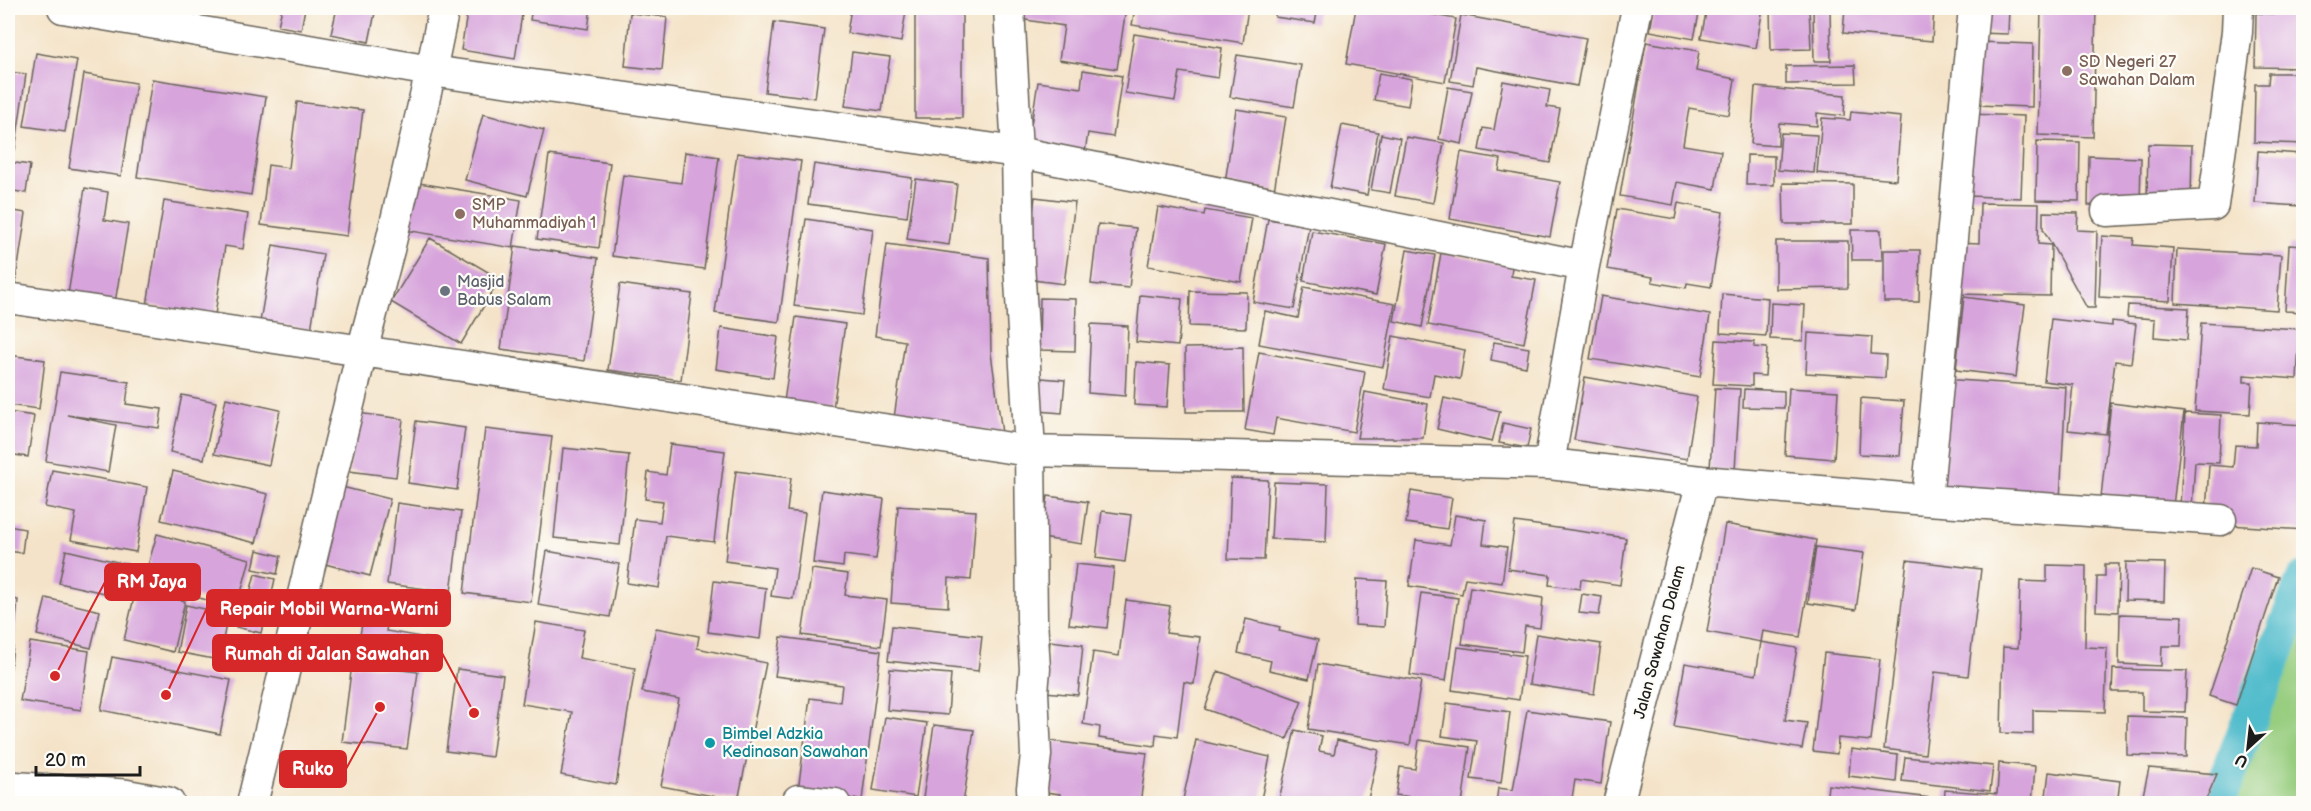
<svg xmlns="http://www.w3.org/2000/svg" width="2311" height="811" font-family="'Balsamiq Sans',sans-serif">
	<style>
		.green { fill: #97cd7f; stroke: #5a744e; stroke-width: 1.5 }
		.lines { fill: none; stroke-linecap: round; stroke-linejoin: round }
		.canal { stroke: #51bccc; stroke-width: 36 }
		.building { fill: #d7a5dc }
		.minor-casing { stroke: #686258; stroke-width: 33 }
		.primary-casing { stroke: #686258; stroke-width: 36 }
		.minor { stroke: #fff; stroke-width: 30 }
		.primary { stroke: #fff; stroke-width: 33 }
		.education-dot { fill: #8d6e63; stroke: #fdfcf7; stroke-width: 2 }
		.worship-dot { fill: #6b7280; stroke: #fdfcf7; stroke-width: 2 }
		.culture-dot { fill: #0f9aa8; stroke: #fdfcf7; stroke-width: 2 }
		.labels { text-anchor: middle; dominant-baseline: central; stroke-width: 4.5; stroke-linejoin: round; paint-order: stroke }
		.education-label { font-size: 16px; fill: #785e54; stroke: #fdfcf7; text-anchor: start }
		.worship-label { font-size: 16px; fill: #5b616d; stroke: #fdfcf7; text-anchor: start }
		.street-label { font-size: 16px; fill: #1c1c1c; stroke: #fdfcf7 }
		.culture-label { font-size: 16px; fill: #0d838f; stroke: #fdfcf7; text-anchor: start }
		.leader { fill: none; stroke: #d62828; stroke-width: 2 }
		.callout-dot { fill: #d62828; stroke: #fdfcf7; stroke-width: 2 }
		.callout { fill: #d62828; stroke: #d62828; stroke-width: 2 }
		.callout-label { font-size: 18px; text-anchor: middle; font-weight: bold; fill: #fff }
	</style>
	<rect width="100%" height="100%" fill="#fdfcf7"/>
	<filter id="ink" filterUnits="userSpaceOnUse"><feTurbulence type="fractalNoise" baseFrequency=".0167" numOctaves="2"/><feDisplacementMap in="SourceGraphic" scale="12" xChannelSelector="R" yChannelSelector="G"/><feConvolveMatrix kernelMatrix="1 2 1 2 8 2 1 2 1" color-interpolation-filters="sRGB"/></filter>
	<filter id="wash" filterUnits="userSpaceOnUse"><feTurbulence type="fractalNoise" baseFrequency=".008" numOctaves="4" result="noise"/><feDisplacementMap in="SourceGraphic" scale="24" xChannelSelector="R" yChannelSelector="G"/><feGaussianBlur stdDeviation="1.35" result="paint"/><feColorMatrix in="noise" values="0 0 0 0 0 0 0 0 0 0 0 0 0 0 0 0 0 1.4 0 .05"/><feComposite in="paint" operator="in"/></filter>
	<g filter="url(#wash)">
		<rect width="100%" height="100%" fill="#f4e3c8"/>
		<path class="green" d="M2303 604V803H2233Z"/>
		<g class="lines">
			<path class="canal" d="M2217 804 2304 579"/>
		</g>
		<g id="blocks">
			<path class="building" d="M282 8H305L301 30 278 26Z
				M337 8H376L369 42 331 34Z
				M468 8H523L515 59 461 50Z
				M532 8H591L588 29 530 20Z
				M851 8H885L906 11 901 42 847 33Z
				M915 8H962V118H915Z
				M1021 8H1126L1117 69 1059 60 1064 26 1019 19Z
				M1135 8H1248L1243 43 1132 25Z
				M1276 8H1318L1315 23 1275 17Z
				M1356 8H1396L1456 19 1445 82 1346 64Z
				M1432 8H1461L1460 14Z
				M1654 8H1700L1694 39 1650 31Z
				M1707 8H1763L1756 48 1701 38Z
				M1770 8H1809L1811 49 1771 50Z
				M1813 8H1830L1831 61H1814Z
				M1845 8H1934L1932 41 1843 33Z
				M1978 8H2009L2008 34 1978 33Z
				M2041 8H2096L2093 137 2038 135Z
				M630 13 667 17 662 70 625 66Z
				M2256 13 2304 15V68L2255 67Z
				M1461 15 1586 38 1577 86 1476 67 1473 85 1450 81Z
				M774 22 824 29 815 98 765 92Z
				M1134 34 1222 48 1218 78 1180 72 1175 101 1125 93Z
				M1646 42 1699 51 1696 71 1735 79 1729 115 1689 108 1683 145 1721 151 1715 189 1677 182 1673 205 1620 196Z
				M1978 42 2033 44 2032 107 1976 105Z
				M852 52 890 57 882 111 845 106Z
				M36 53 77 60 65 132 24 126Z
				M1237 55 1301 65 1294 107 1230 97Z
				M1855 65 1856 83 1786 84V66Z
				M1083 70 1122 76 1113 137 1088 133 1084 159 1027 150 1038 82 1081 88Z
				M8 72 26 74 15 150 8 149Z
				M1379 73 1412 79 1408 106 1374 100Z
				M2269 73H2304V144L2254 142 2255 84H2268Z
				M84 74 136 83 121 176 69 168Z
				M152 79 266 97 251 195 137 177Z
				M1503 81 1550 90 1547 107 1560 109 1550 163 1479 150 1483 128 1494 130Z
				M1448 87 1472 91 1462 144 1439 139Z
				M1755 87 1845 95 1844 116 1817 113V126L1779 123 1778 146 1751 144Z
				M297 102 363 110 347 236 261 225 268 165 289 168Z
				M1236 109 1286 117 1274 191 1225 183Z
				M1851 112 1901 117 1896 180 1817 173 1822 118 1850 120Z
				M483 114 544 130 527 196 465 180Z
				M1970 114 2024 116 2021 198 1968 196Z
				M1342 125 1378 132 1367 195 1330 188Z
				M1781 133 1817 135 1814 173 1778 170Z
				M1381 134 1400 138 1390 193 1371 190Z
				M1406 137 1444 143 1433 203 1395 196Z
				M2037 141 2080 142 2079 201 2036 200Z
				M2148 144 2192 145 2191 201 2147 200Z
				M2258 151 2302 154 2304 198 2300 197V206L2255 203Z
				M685 152 719 157 704 269 612 256 623 175 681 183Z
				M1461 152 1501 159 1499 171 1560 182 1550 237 1450 219Z
				M737 153 801 161 779 322 715 313Z
				M549 155 610 163 599 248 537 239Z
				M1747 155 1774 156V185H1746Z
				M2089 156 2141 158 2140 206 2088 205Z
				M8 162 30 165 26 193 8 190Z
				M814 164 912 178 907 217 808 204Z
				M916 179 957 184 949 245 907 239Z
				M407 181 521 200 513 248 399 229Z
				M1783 183 1853 184V224H1784Z
				M85 188 108 192 104 220 128 224 114 309 67 301Z
				M1035 197 1075 202 1064 284 1025 279Z
				M164 201 248 214 243 249 225 246 215 315 147 305Z
				M1678 203 1723 212 1711 287 1687 283 1686 288 1652 282 1653 277 1607 269 1617 209 1675 219Z
				M1980 203 2039 204 2038 244 2051 245 2050 296 1955 294 1956 242 1979 243Z
				M1158 207 1204 215 1205 210 1252 218 1241 282 1148 266Z
				M8 210 26 213 15 287 8 286Z
				M2043 212 2078 213 2077 230 2097 231 2095 308H2087L2043 229Z
				M806 219 873 229 862 315 794 306Z
				M1268 219 1309 226 1294 309 1253 302Z
				M1098 224 1136 228 1129 288 1091 284Z
				M1851 230H1881L1882 260H1852Z
				M1312 231 1386 244 1376 295 1303 281Z
				M2102 236 2134 238 2133 245 2173 248 2170 301 2099 297Z
				M430 238 500 279 461 344 391 302Z
				M1776 241H1848V288L1776 289Z
				M887 244 989 258 991 353 1002 433 894 418 905 341 875 336Z
				M273 245 323 254 311 330 260 322Z
				M2289 245 2304 246V312L2285 311Z
				M515 246 598 258 584 361 501 349Z
				M2177 249 2281 255 2277 310 2175 303Z
				M1407 250 1435 255 1422 327 1394 321Z
				M1884 250H1920L1919 302H1884Z
				M1441 253 1512 266 1511 276 1536 280 1524 343 1428 325Z
				M620 284 692 294 681 380 608 370Z
				M1304 287 1395 304 1383 367 1259 344 1265 311 1298 318Z
				M1190 291 1247 292 1246 328 1189 326Z
				M1722 294 1768 298 1766 336 1720 333Z
				M1140 295 1182 299 1178 346 1136 342Z
				M1601 296 1710 315 1700 377 1590 359Z
				M1964 297 2025 305 2016 377 1956 370Z
				M1040 298 1076 299 1075 351 1039 350Z
				M1771 303 1805 305 1803 341 1770 339Z
				M2128 305 2189 308 2187 340 2154 337 2155 319 2127 317Z
				M796 317 845 324 833 409 784 402Z
				M2051 319 2112 326V321L2136 324 2131 363 2115 361 2106 434 2068 430 2073 385 2044 381Z
				M2201 323 2300 329 2297 379 2244 375V382H2252L2250 414 2195 411Z
				M1091 324 1128 326 1125 396 1088 393Z
				M721 328 778 337 773 378 716 369Z
				M1808 333 1872 337 1871 354 1886 355 1885 378 1806 373Z
				M1393 336 1465 350 1460 379 1434 374 1430 397 1384 389Z
				M1716 340 1754 342V347L1767 348 1765 376 1752 375V386L1713 384Z
				M1494 342 1529 348 1526 367 1491 360Z
				M1243 347 1244 412H1186L1185 348Z
				M1259 352 1365 372 1354 432 1276 418 1273 435 1245 430Z
				M8 355 45 360 39 409 8 405Z
				M1136 362 1170 365 1167 407 1134 405Z
				M60 372 129 382 126 404 162 409 159 428 67 415 116 425 108 472 46 461Z
				M1585 377 1697 397 1687 459 1574 440Z
				M1041 378 1065 380 1062 413 1038 411Z
				M1942 379 2066 387 2060 500 1935 493Z
				M1715 388 1740 389 1735 470 1710 469Z
				M1789 388 1838 391 1834 459 1785 455Z
				M1744 389 1784 391V408L1743 407Z
				M1365 392 1428 404 1423 438H1357Z
				M182 395 216 402 204 459 170 452Z
				M226 398 280 410 269 465 214 454Z
				M1444 398 1500 411 1492 442 1437 429Z
				M1861 398 1904 401 1900 456 1859 454Z
				M2111 403 2184 412 2173 506 2101 497Z
				M8 412 34 416 28 457 8 454Z
				M357 413 403 419 396 477 349 471Z
				M2185 413 2221 415 2219 463 2195 462 2192 507H2180Z
				M416 421 465 428 457 490 408 483Z
				M2257 422 2304 425V530L2230 525 2206 513 2209 465 2233 467 2235 445 2256 446Z
				M1503 423 1531 429 1527 448 1499 443Z
				M485 429 552 437 531 602 464 593Z
				M670 444 725 451 714 542 666 536 659 588 627 583 635 519 660 522 663 501 645 499 648 472 666 475Z
				M563 448 629 455 620 545 554 538Z
				M52 470 147 487 136 552 71 540 76 513 45 507Z
				M173 471 268 494 256 543 161 520Z
				M736 471 791 478 787 511 805 513 793 599 771 596 775 568 725 561Z
				M1231 478 1268 480 1264 560 1228 559Z
				M1274 482 1328 484 1326 542 1271 539Z
				M334 485 390 499 370 576 314 561Z
				M822 490 884 499 876 559 844 555 843 567 813 563Z
				M1411 491 1452 498 1447 529 1406 523Z
				M1048 496 1088 502 1082 544 1042 538Z
				M397 503 461 512 451 592 387 584Z
				M898 506 976 511 971 580 949 578 948 607 891 603Z
				M1102 511 1131 515 1125 562 1096 558Z
				M1455 515 1486 520 1483 544 1507 547 1502 583 1465 578 1462 594 1409 586 1416 540 1450 545Z
				M1515 522 1626 538 1620 585 1581 579 1580 589 1549 585 1550 575 1508 569Z
				M1725 524 1816 540 1800 637 1763 631 1761 642 1707 632Z
				M8 526 25 529 22 553 8 551Z
				M157 534 250 559 237 608 143 583Z
				M1816 547 1864 553 1856 610 1808 603Z
				M66 550 130 565 122 597 59 583Z
				M257 550 281 556 277 574 253 569Z
				M547 551 619 564 610 617 538 605Z
				M1907 560 1981 569 1968 676 1935 672 1925 754 1884 749Z
				M2126 562 2165 563 2164 601 2125 600Z
				M1076 564 1114 568 1107 628 1069 624Z
				M2105 564H2119L2118 612 2096 611 2097 576H2105Z
				M2047 565 2086 566 2085 647 2107 648 2105 712 2033 710V734L2001 733 2003 647 2018 648 2020 581 2047 582Z
				M2251 568 2278 577 2236 705 2209 696Z
				M812 569 848 574 845 595 887 600 881 646 802 635Z
				M255 574 275 579 269 606 248 601Z
				M1357 579 1387 581 1384 627 1355 625Z
				M714 581 766 588 760 639 708 632Z
				M1470 587 1543 598 1540 628 1525 626 1522 652 1462 644Z
				M136 589 185 601 173 652 124 640Z
				M368 592 392 596 386 631 433 639 428 664 357 651Z
				M1421 593 1458 598 1446 681 1410 675Z
				M1582 594 1602 597 1599 615 1579 613Z
				M8 598 18 600 9 682H8Z
				M46 598 100 611 91 648 37 635Z
				M1126 600 1170 606 1166 633 1200 637 1194 684 1184 682 1177 737 1156 734 1155 746 1099 738 1100 727 1083 724 1093 652 1119 656Z
				M186 605 228 614 219 660 177 652Z
				M241 605 266 611 261 633 236 627Z
				M2120 614 2182 616 2181 646H2162L2161 666 2119 664Z
				M1246 619 1280 627 1279 631 1318 640 1309 679 1269 670 1271 661 1238 653Z
				M536 622 584 630 579 658 635 668 616 785 561 775 572 712 522 704Z
				M892 626 982 636 978 671 888 661Z
				M656 628 699 636 697 648 766 663 738 801 661 786 679 699 642 692Z
				M1536 634 1601 644 1594 694 1529 684Z
				M781 637 881 651 862 800 798 791 810 698 840 702 842 685 775 676Z
				M1050 641 1083 645 1078 695 1045 692Z
				M30 642 89 651 81 710 20 701Z
				M1761 642 1797 648 1785 720 1807 723 1802 749 1674 727 1685 663 1756 675Z
				M1458 647 1525 656 1519 700 1452 690Z
				M1824 653 1880 659 1871 741 1838 738 1837 754 1813 751Z
				M112 657 231 680 220 734 101 710Z
				M352 664 418 672 407 749 342 742Z
				M1318 664 1421 681 1410 745 1308 729Z
				M457 669 503 675 492 757 446 751Z
				M890 669 951 674 948 715 887 710Z
				M2113 669 2187 671 2185 712 2142 711V692H2112Z
				M1218 671 1302 701 1287 739 1205 709Z
				M1447 703 1510 712 1501 783 1471 779 1477 741 1442 736Z
				M1527 710 1610 722 1601 784 1575 780 1571 804H1496L1498 788 1513 790Z
				M2127 716 2187 718 2186 757 2127 755Z
				M885 717 927 723 916 797 873 790Z
				M934 725 974 730 963 804 923 798Z
				M1295 730 1322 736 1319 751 1334 754 1337 740 1379 750 1367 804H1278Z
				M1196 740 1270 757 1260 804H1182Z
				M1419 740 1470 747 1462 804 1396 795 1400 767 1415 769Z
				M1051 741 1147 753 1140 804H1059L1060 794 1045 792Z
				M1851 749 1898 755 1896 782 1849 776Z
				M1905 757 1993 766 1990 791 1902 781Z
				M1999 763 2035 766 2032 804H1944L1945 790 1997 794Z
				M2149 768 2217 774 2204 804H2141Z
				M2049 772 2120 781 2117 804H2045Z
				M1828 785 1938 799V804H1826Z"/>
		</g>
	</g>
	<g filter="url(#ink)">
		<use href="#blocks" fill-opacity="0" stroke="#686258" stroke-width="1.5"/>
		<g class="lines">
			<g class="minor-casing">
				<path id="minor" d="M63 8 431 71 389 250 362 351 252 804
					M444 8 431 71 1017 152 1584 266 1549 464
					M1009 8 1017 152 1019 263 1030 451 1032 619 1035 669 1033 692 1036 755 1032 788 1033 804
					M2107 211 2213 205 2237 32 2238 8
					M1584 266 1637 8
					M8 298 1030 451 1549 464 1702 481 1927 500 2221 520
					M1927 500 1974 8
					M798 800 835 804
					M1618 804 1702 481"/>
			</g>
			<g class="primary-casing">
				<path id="primary" d="M8 788 124 796 168 804"/>
			</g>
			<use href="#minor" class="minor"/>
			<use href="#primary" class="primary"/>
		</g>
	</g>
	<g class="education-dot">
		<circle cx="2067" cy="71" r="6"/>
		<circle cx="460" cy="214" r="6"/>
	</g>
	<circle class="worship-dot" cx="445" cy="291" r="6"/>
	<circle class="culture-dot" cx="710" cy="743" r="6"/>
	<g class="labels">
		<g class="education-label">
			<text x="2079" y="62">SD Negeri 27<tspan x="2079" dy="18">Sawahan Dalam</tspan></text>
			<text x="472" y="205">SMP<tspan x="472" dy="18">Muhammadiyah 1</tspan></text>
		</g>
		<g class="worship-label">
			<text x="457" y="282">Masjid<tspan x="457" dy="18">Babus Salam</tspan></text>
		</g>
		<g class="street-label">
			<text transform="translate(1660 642) rotate(-75)">Jalan Sawahan Dalam</text>
		</g>
		<g class="culture-label">
			<text x="722" y="734">Bimbel Adzkia<tspan x="722" dy="18">Kedinasan Sawahan</tspan></text>
		</g>
	</g>
	<path class="leader" d="M55 676L105 582M166 695L207 608M474 713L442 653M380 707L346 769"/>
	<g class="callout-dot">
		<circle cx="55" cy="676" r="6"/>
		<circle cx="166" cy="695" r="6"/>
		<circle cx="474" cy="713" r="6"/>
		<circle cx="380" cy="707" r="6"/>
	</g>
	<g class="callout">
		<rect x="105" y="564" width="95" height="36" rx="6"/>
		<rect x="207" y="590" width="243" height="36" rx="6"/>
		<rect x="213" y="635" width="229" height="36" rx="6"/>
		<rect x="280" y="751" width="66" height="36" rx="6"/>
	</g>
	<g class="callout-label">
		<text x="152" y="588">RM Jaya</text>
		<text x="329" y="615">Repair Mobil Warna-Warni</text>
		<text x="327" y="660">Rumah di Jalan Sawahan</text>
		<text x="313" y="775">Ruko</text>
	</g>
	<rect width="2311" height="811" fill="none" stroke="#fdfcf7" stroke-width="30"/>
	<g transform="translate(2248 748) rotate(207)" stroke="#fdfcf7" stroke-width="4.5" paint-order="stroke">
	<path d="M0-4.5L10 22L0 15L-10 22Z" fill="#1c1c1c"/>
	<text y="-9" font-size="16" font-weight="bold" text-anchor="middle" fill="#1c1c1c">U</text>
	</g>
	<path d="M36 766v9h104v-9" fill="none" stroke="#1c1c1c" stroke-width="3"/>
	<text x="45" y="766" font-size="18" fill="#1c1c1c" stroke="#fdfcf7" stroke-width="4.5" paint-order="stroke">20 m</text>
</svg>
